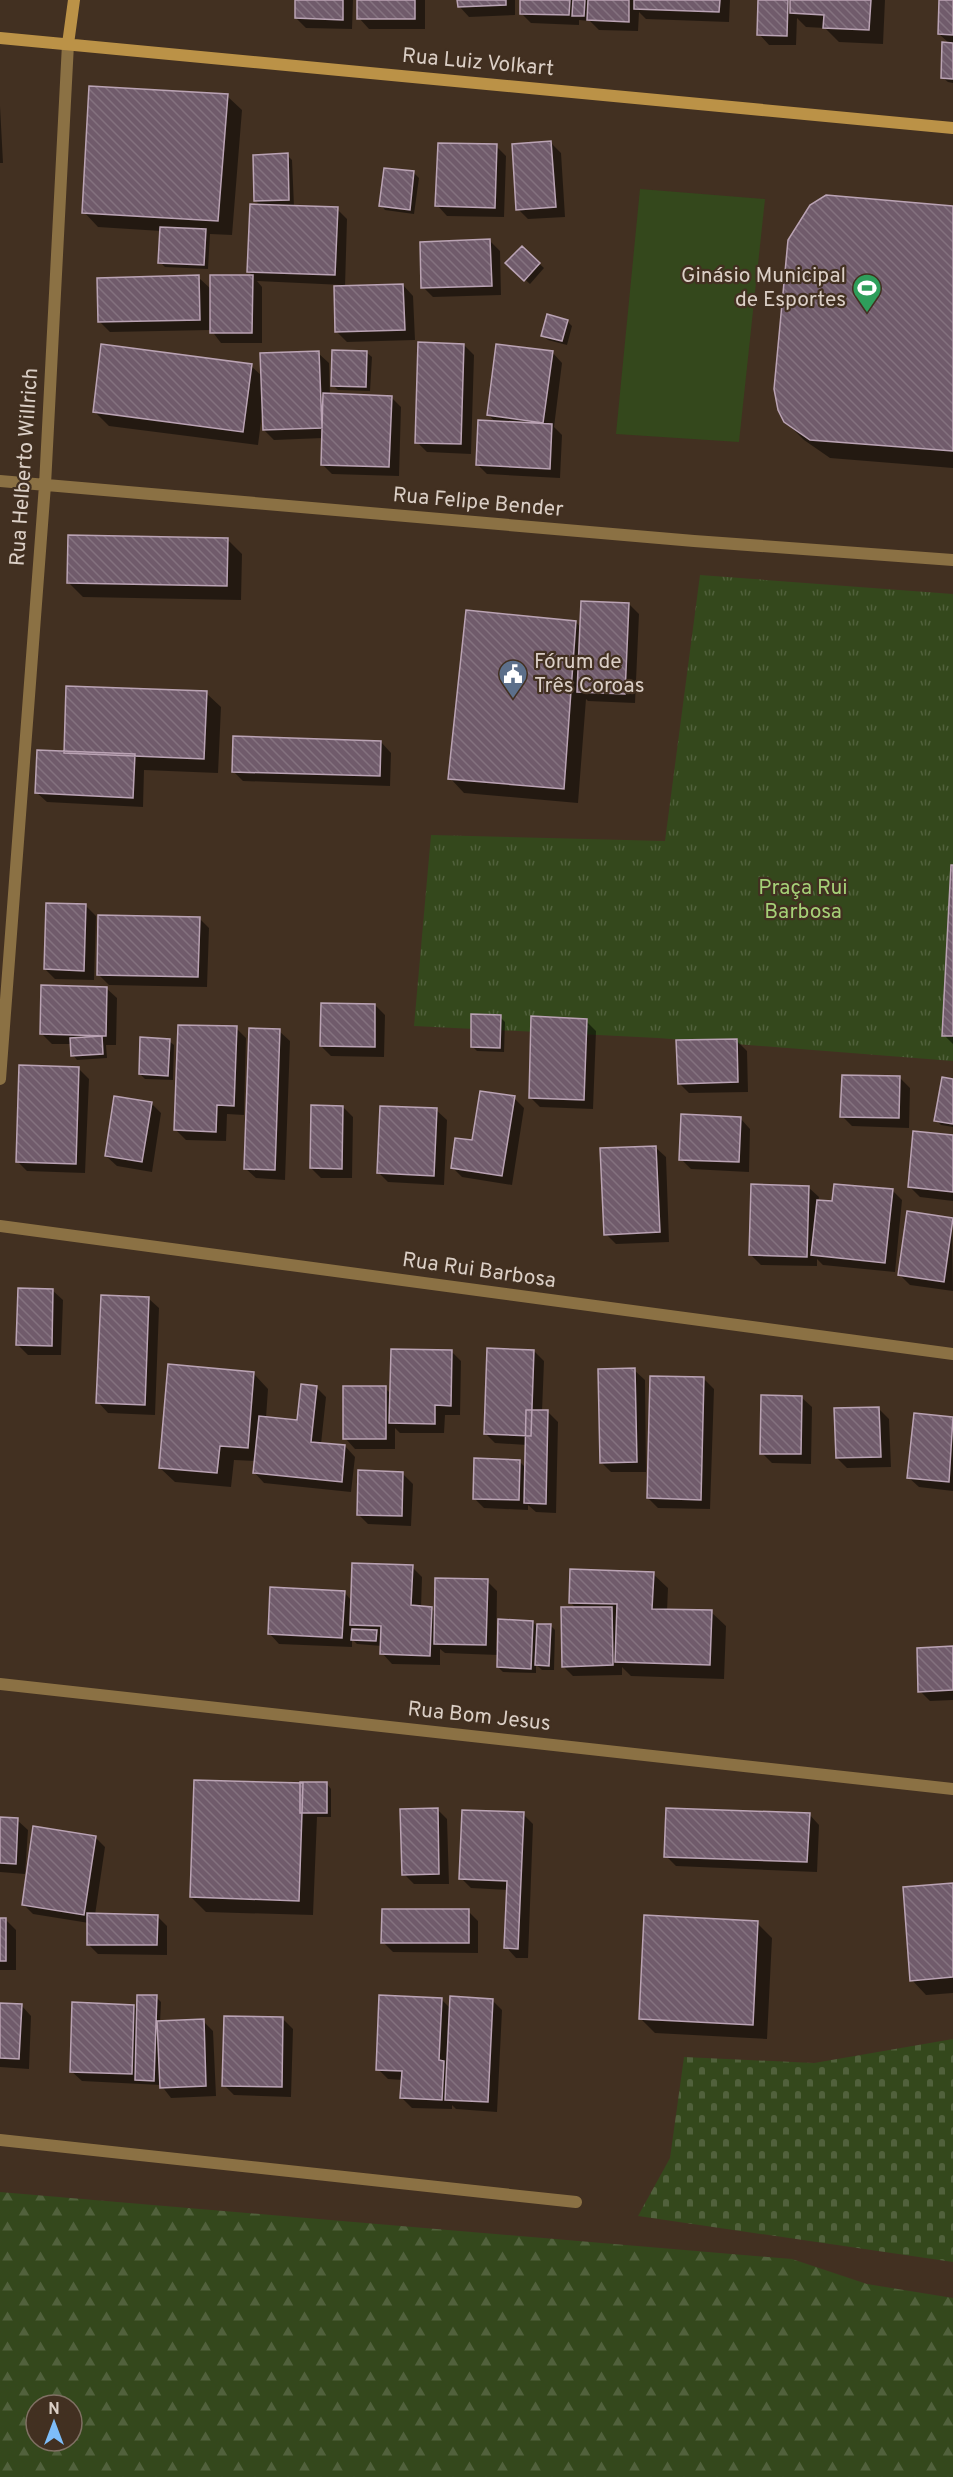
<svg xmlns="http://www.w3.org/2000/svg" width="953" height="2477" font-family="Overpass,sans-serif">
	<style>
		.forest { fill: url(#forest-firs); fill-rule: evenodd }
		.cemetery { fill: url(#cemetery-stones) }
		.park { fill: url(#park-tufts) }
		.garden { fill: #34481c }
		.shadow { fill: #0007 }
		.building { fill: url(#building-back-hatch); stroke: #baa3b4; stroke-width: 1.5 }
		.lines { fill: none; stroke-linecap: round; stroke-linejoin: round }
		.street { stroke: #8b7144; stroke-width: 12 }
		.secondary { stroke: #bb9247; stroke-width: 12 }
		.labels { text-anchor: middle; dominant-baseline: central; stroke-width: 4.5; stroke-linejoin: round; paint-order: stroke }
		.street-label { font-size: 21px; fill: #dbcfc6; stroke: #423021 }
		.poi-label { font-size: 21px; fill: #dbcfc6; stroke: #423021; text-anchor: end }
		.park-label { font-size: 21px; fill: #a5d077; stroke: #423021 }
	</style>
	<defs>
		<pattern id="forest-firs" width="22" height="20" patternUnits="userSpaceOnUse" patternTransform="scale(1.5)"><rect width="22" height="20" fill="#34481c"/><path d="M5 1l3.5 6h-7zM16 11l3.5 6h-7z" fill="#51613c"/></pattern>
		<pattern id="cemetery-stones" width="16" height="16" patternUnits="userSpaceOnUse" patternTransform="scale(1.5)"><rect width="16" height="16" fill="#34481c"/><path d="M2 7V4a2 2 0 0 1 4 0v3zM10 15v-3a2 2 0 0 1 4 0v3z" fill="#51613c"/></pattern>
		<pattern id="park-tufts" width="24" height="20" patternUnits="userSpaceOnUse" patternTransform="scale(1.5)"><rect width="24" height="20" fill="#34481c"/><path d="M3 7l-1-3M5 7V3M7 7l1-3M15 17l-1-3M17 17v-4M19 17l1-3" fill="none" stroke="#51613c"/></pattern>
		<pattern id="building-back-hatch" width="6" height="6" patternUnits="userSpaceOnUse" patternTransform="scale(1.5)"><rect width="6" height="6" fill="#705b6b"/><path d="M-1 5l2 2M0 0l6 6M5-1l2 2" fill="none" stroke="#84727f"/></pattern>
	</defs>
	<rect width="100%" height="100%" fill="#423021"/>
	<path class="forest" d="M0 2192 792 2259 867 2284 953 2298V2477H0ZM36 2405H72V2441H36Z"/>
	<path class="cemetery" d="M953 2039V2262L638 2216 670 2158 684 2057 814 2063Z"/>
	<path class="park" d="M700 575 953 594V1061L658 1038 414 1026 431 835 665 841Z"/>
	<path class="garden" d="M640 189 765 199 739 442 616 434Z"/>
	<path class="shadow" d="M297 0H353L352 29 306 28 296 18Z
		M359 0H425V29H369L359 18Z
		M459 0H515V15L469 17 459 6Z
		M522 0H730L729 22 646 19 639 12 638 31 599 30 590 21 579 20V25L531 23 521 13Z
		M759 0H885L883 44 839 42 825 28 806 27 797 18 796 45H769L759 34Z
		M941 0H953V83L948 82 943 78 950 44 939 34Z
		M227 96 242 110 232 235 210 234 208 269 165 267 160 262 161 231 98 227 84 212Z
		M0 106 3 163H0Z
		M551 143 561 153 565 217 528 219 518 209Z
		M496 146 506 156 504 217 447 216 437 205Z
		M287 155 292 160 294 207 337 209 347 219 345 287 403 285 413 296 415 340 347 342 337 332 343 285 257 281 262 287V343H221L211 330 110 332 100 322 198 277 212 290V276L254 277 248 271 261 206 256 201Z
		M414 173 419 178 414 214 385 210 381 205Z
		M953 208V468L830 458 804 440 785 421Z
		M490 241 500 251 501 295 433 297 423 287Z
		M522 248 544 268 530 284 507 263Z
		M567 321 572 326 567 345 548 340 543 335Z
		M464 345 474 355 471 454 427 452 417 442Z
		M552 352 562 363 554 427 562 435 560 478 487 474 477 464 496 423 488 414Z
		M318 353 329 363 330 395 391 397 401 407 399 476 332 474 322 464 323 438 274 440 264 430 263 414H262L258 445 109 426 94 411 251 366 262 376Z
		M367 353 372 357 370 391 338 390 333 385Z
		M228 540 242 554 241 600 83 597 68 582Z
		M629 604 639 614 635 703 588 701 586 699 578 803 464 793 450 778 576 622 581 628Z
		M206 693 221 707 218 773 144 770 143 807 47 802 36 792 66 753Z
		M381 742 391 753 390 786 243 781 233 771Z
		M953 866V1044L944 1035Z
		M86 906 96 916 94 980 55 979 45 969Z
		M199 918 209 928 207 987 109 985 99 975Z
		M106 988 117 998 116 1045H106L107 1058 77 1060 73 1055 72 1044H52L42 1034Z
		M375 1005 385 1015 384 1057 331 1056 321 1046Z
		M500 1017 505 1022 504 1052 477 1051 472 1046Z
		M586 1021 596 1031 593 1109 540 1107 530 1097Z
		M236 1028 246 1038 244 1115 227 1114 226 1141 186 1140 176 1130Z
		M279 1031 290 1041 285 1180 256 1178 245 1168Z
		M169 1041 174 1045 173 1080 145 1079 140 1074Z
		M737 1041 747 1051 748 1092 689 1093 679 1083Z
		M79 1069 89 1079 85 1173 27 1171 17 1161Z
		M900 1078 910 1088 909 1128 852 1126 842 1116Z
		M953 1080V1127L941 1125 936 1120Z
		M514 1098 524 1108 512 1185 462 1177 452 1167Z
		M151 1103 161 1113 152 1172 117 1166 106 1156Z
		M343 1107 353 1117 352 1178H321L311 1168Z
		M436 1110 447 1120 444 1185 388 1182 378 1172Z
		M740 1118 750 1129 749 1172 691 1169 681 1159Z
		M953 1136V1201L920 1197 910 1187Z
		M655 1147 666 1157 669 1242 616 1244 606 1234Z
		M808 1187 819 1197 818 1202 834 1203 892 1190 902 1200 895 1272 823 1265 817 1259V1266L761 1265 751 1255Z
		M952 1220 953 1291 910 1285 900 1275Z
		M52 1290 63 1300 61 1355H28L18 1345Z
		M148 1298 159 1308 155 1415 108 1413 98 1402Z
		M451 1351 461 1361 460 1415H445L444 1433H400L395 1428V1449H355L345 1438 385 1388 391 1394Z
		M534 1351 544 1361 542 1412H548L558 1422 556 1513 536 1512 528 1505V1510L484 1508 474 1498 520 1462 527 1469V1445L495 1443 485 1433Z
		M634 1370 645 1380 646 1472H611L601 1462Z
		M254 1374 268 1389 266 1418 299 1421 316 1387 326 1397 321 1444 345 1446 355 1457 351 1492 264 1483 254 1472 255 1461 234 1460 231 1487 175 1482 160 1468Z
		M704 1379 714 1389 710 1509 658 1508 648 1498Z
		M801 1397 812 1407 811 1464 772 1463 762 1453Z
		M879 1409 889 1419 891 1467 847 1468 837 1458Z
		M915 1415 953 1419V1491L919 1487 908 1477Z
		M403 1474 413 1484 411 1526 368 1524 358 1514Z
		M412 1567 422 1577 421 1608H431L436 1613 487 1581 497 1591 496 1650H499L533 1622 538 1628 551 1626 555 1630 554 1670H542L536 1664V1673L503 1672 498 1667V1655L445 1653 440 1649V1665L392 1664 382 1653V1646L357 1644 352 1639V1647L279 1644 269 1633 344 1592 352 1601Z
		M653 1574 668 1588 667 1611 711 1612 726 1626 724 1679 631 1676 622 1667V1675L573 1676 563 1666 577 1609 570 1602Z
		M953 1648V1700L930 1701 920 1691Z
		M327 1784 331 1789V1817H317L313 1915 206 1912 191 1897Z
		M437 1809 447 1819 449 1884H414L404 1874Z
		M523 1814 533 1824 528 1958H516L506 1947 508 1890 471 1888 461 1878Z
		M809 1814 819 1825 817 1872 676 1866 666 1856Z
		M0 1819 17 1820 28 1830 25 1874 0 1872Z
		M95 1837 105 1847 95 1915 157 1916 167 1926V1955L98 1954 88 1944 89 1923 33 1914 23 1904Z
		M953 1884V1993L926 1995 912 1980Z
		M468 1911 478 1921V1953L393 1952 383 1942Z
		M0 1920H6L16 1930V1970H0Z
		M757 1923 772 1938 767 2039 655 2033 640 2018Z
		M156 1997 161 2002 160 2023 203 2021 213 2031 216 2096 171 2098 161 2085 82 2081 71 2071 134 2006 138 2011Z
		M441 1999 451 2009 492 2000 502 2010 497 2112 456 2109 452 2105V2109L412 2108 402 2098 403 2080 388 2079 378 2069Z
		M0 2004 21 2005 31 2016 29 2069 0 2067Z
		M283 2019 293 2029 291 2097 234 2095 224 2085Z"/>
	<path class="building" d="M295 0H343V20L295 18Z
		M357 0H415V19H357Z
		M457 0H506V5L458 7Z
		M520 0H570L569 15 520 14Z
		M573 0H585L584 16H572Z
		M588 0H629V22L587 20Z
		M634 0H720L719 12 634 9Z
		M758 0H788L787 36 757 35Z
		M790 0H871L869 30 823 28 824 15 790 13Z
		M939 0H953V35L938 34Z
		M942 42 953 43V79L941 78Z
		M89 86 228 94 218 221 82 213Z
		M551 141 556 207 516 210 512 144Z
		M438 143 497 144 495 208 435 206Z
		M288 153 289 200 254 201 253 155Z
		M384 168 414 171 410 210 379 206Z
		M826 195 953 206V451L810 440 784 422 778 410 774 389 788 240 810 205Z
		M250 204 338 207 335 275 247 272Z
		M160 227 206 229 204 265 158 263Z
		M490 239 492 286 421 288 420 242Z
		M522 246 540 263 524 281 505 263Z
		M199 275 200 320 98 322 97 278Z
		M210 275H253L252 333H210Z
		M403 284 405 330 335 332 334 286Z
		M547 314 568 320 562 341 541 336Z
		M418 342 464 344 461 444 415 443Z
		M101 344 252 364 243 432 93 412Z
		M496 344 553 351 543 423 487 415Z
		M332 350 367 351 366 387 331 386Z
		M319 351 322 428 263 430 260 353Z
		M323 393 392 396 389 467 321 465Z
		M478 420 552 424 550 469 476 465Z
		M68 535 228 538 227 586 67 583Z
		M581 601 629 603 625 694 577 692Z
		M466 610 576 621 564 789 448 779Z
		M66 686 207 691 204 759 64 753Z
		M233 736 381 741 380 776 232 772Z
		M37 750 135 754 133 798 35 793Z
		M951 865H953V1036H942Z
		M46 903 86 904 84 971 44 969Z
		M98 915 200 917 198 977 97 975Z
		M41 985 107 987 106 1036 40 1034Z
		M321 1003 375 1004V1047L320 1046Z
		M471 1014 501 1015 500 1048 471 1047Z
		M531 1016 587 1019 584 1100 529 1098Z
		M178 1025 237 1026 234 1106 217 1105 216 1132 174 1130Z
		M249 1028 280 1029 275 1170 244 1169Z
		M102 1036 103 1054 71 1056 70 1038Z
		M140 1037 170 1039 168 1076 139 1074Z
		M737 1039 738 1082 678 1084 676 1040Z
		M19 1065 79 1067 76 1164 16 1162Z
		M842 1075 900 1076 899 1118 840 1117Z
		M942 1077 953 1079V1124L934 1121Z
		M480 1091 515 1096 502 1176 451 1168 455 1138 472 1140Z
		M114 1096 152 1102 142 1162 105 1156Z
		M311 1105 343 1106 342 1169 310 1168Z
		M380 1106 437 1108 434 1176 377 1173Z
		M681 1114 741 1117 739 1162 679 1160Z
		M913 1131 953 1135V1192L908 1187Z
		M656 1146 660 1232 604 1235 600 1148Z
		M751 1184 809 1186 807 1257 749 1255Z
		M834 1184 893 1189 885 1263 811 1255 817 1200 832 1201Z
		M907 1211 953 1218 944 1282 898 1275Z
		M18 1288 53 1289 52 1346 16 1345Z
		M101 1295 149 1297 145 1405 96 1403Z
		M487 1348 534 1350 531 1436 484 1434Z
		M391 1349 452 1350 451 1406 435 1405V1424L389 1423Z
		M168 1364 254 1372 248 1448 220 1446 217 1473 159 1468Z
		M635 1368 637 1462 600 1463 598 1369Z
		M650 1376 704 1377 701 1500 647 1498Z
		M301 1384 317 1386 311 1442 345 1445 342 1482 253 1473 259 1416 297 1420Z
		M343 1386H386V1439H343Z
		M761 1395 802 1396 801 1454H760Z
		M879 1407 881 1457 836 1458 834 1408Z
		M526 1410H548L546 1504 524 1503Z
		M914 1413 953 1417 949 1482 907 1478Z
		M474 1458 520 1460 519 1500 473 1499Z
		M358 1470 403 1472 402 1516 357 1515Z
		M352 1563 413 1565 411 1605 432 1607 430 1656 380 1654 381 1626 350 1625Z
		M570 1569 654 1572 652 1609 712 1610 710 1665 615 1662 617 1604 569 1603Z
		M435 1578 488 1579 486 1645 434 1644Z
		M270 1587 345 1591 342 1638 268 1634Z
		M561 1607H612L613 1665 562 1667Z
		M498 1619 533 1621 531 1669 497 1667Z
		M537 1624H551L549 1666 535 1665Z
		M352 1629 377 1630 376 1641 351 1640Z
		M953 1646V1690L918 1692 917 1648Z
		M194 1780 303 1783 299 1901 190 1897Z
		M300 1782H327V1813H300Z
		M438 1808 439 1874 402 1875 400 1809Z
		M666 1808 810 1813 807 1862 664 1857Z
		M462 1810 524 1812 518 1949 504 1948 507 1881 459 1879Z
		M0 1817 18 1818 16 1864 0 1863Z
		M33 1826 96 1836 84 1915 22 1905Z
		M953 1883V1977L910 1981 903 1887Z
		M382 1909H469V1943H381Z
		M87 1913 158 1915 157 1945H87Z
		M644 1915 758 1921 753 2025 639 2019Z
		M0 1918H6V1961H0Z
		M137 1995H157L154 2081 135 2080Z
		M379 1995 442 1998 439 2060 444 2061 442 2100 400 2098 402 2071 376 2070Z
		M450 1996 493 1999 488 2102 445 2100Z
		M72 2002 134 2005 132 2074 70 2072Z
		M0 2003 22 2004 19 2059 0 2058Z
		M224 2016 283 2017 282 2087 222 2086Z
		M204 2019 206 2086 160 2088 157 2021Z"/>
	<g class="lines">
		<path class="street" d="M0 481 694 541 953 560
			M0 1079 45 485 68 44
			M0 1226 953 1354
			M0 1684 953 1789
			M0 2140 576 2202"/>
		<path class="secondary" d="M0 38 953 128
			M68 44 74 0"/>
	</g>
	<defs>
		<g id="stadium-pin" transform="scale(1.5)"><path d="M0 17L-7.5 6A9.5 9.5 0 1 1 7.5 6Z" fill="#2e9e5b" stroke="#423021"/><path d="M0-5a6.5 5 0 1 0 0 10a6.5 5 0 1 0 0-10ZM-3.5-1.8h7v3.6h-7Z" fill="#fff"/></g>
		<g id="civic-pin" transform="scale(1.5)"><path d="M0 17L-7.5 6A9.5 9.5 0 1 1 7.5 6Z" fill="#5c6f8a" stroke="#423021"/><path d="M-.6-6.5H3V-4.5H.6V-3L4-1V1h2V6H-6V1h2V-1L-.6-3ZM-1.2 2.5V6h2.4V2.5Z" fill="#fff"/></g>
	</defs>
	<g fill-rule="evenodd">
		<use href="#stadium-pin" x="867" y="288"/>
		<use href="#civic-pin" x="513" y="674"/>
	</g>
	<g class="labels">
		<g class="street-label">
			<text transform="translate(478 63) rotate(5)">Rua Luiz Volkart</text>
			<text transform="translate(25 467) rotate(-86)">Rua Helberto Willrich</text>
			<text transform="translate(478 503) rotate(5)">Rua Felipe Bender</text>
			<text transform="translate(479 1271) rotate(8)">Rua Rui Barbosa</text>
			<text transform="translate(479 1717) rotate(6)">Rua Bom Jesus</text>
		</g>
		<g class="poi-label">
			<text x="846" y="276">Ginásio Municipal<tspan x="846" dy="24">de Esportes</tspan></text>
			<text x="534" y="662" text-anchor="start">Fórum de<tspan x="534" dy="24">Três Coroas</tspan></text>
		</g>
		<g class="park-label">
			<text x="803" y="888">Praça Rui<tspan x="803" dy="24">Barbosa</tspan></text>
		</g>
	</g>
	<g transform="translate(54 2423)"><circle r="28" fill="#423021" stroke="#7f7063" stroke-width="1.5"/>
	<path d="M0-4.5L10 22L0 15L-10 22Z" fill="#7ebdf9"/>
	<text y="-9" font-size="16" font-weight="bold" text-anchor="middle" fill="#dbcfc6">N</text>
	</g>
</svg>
